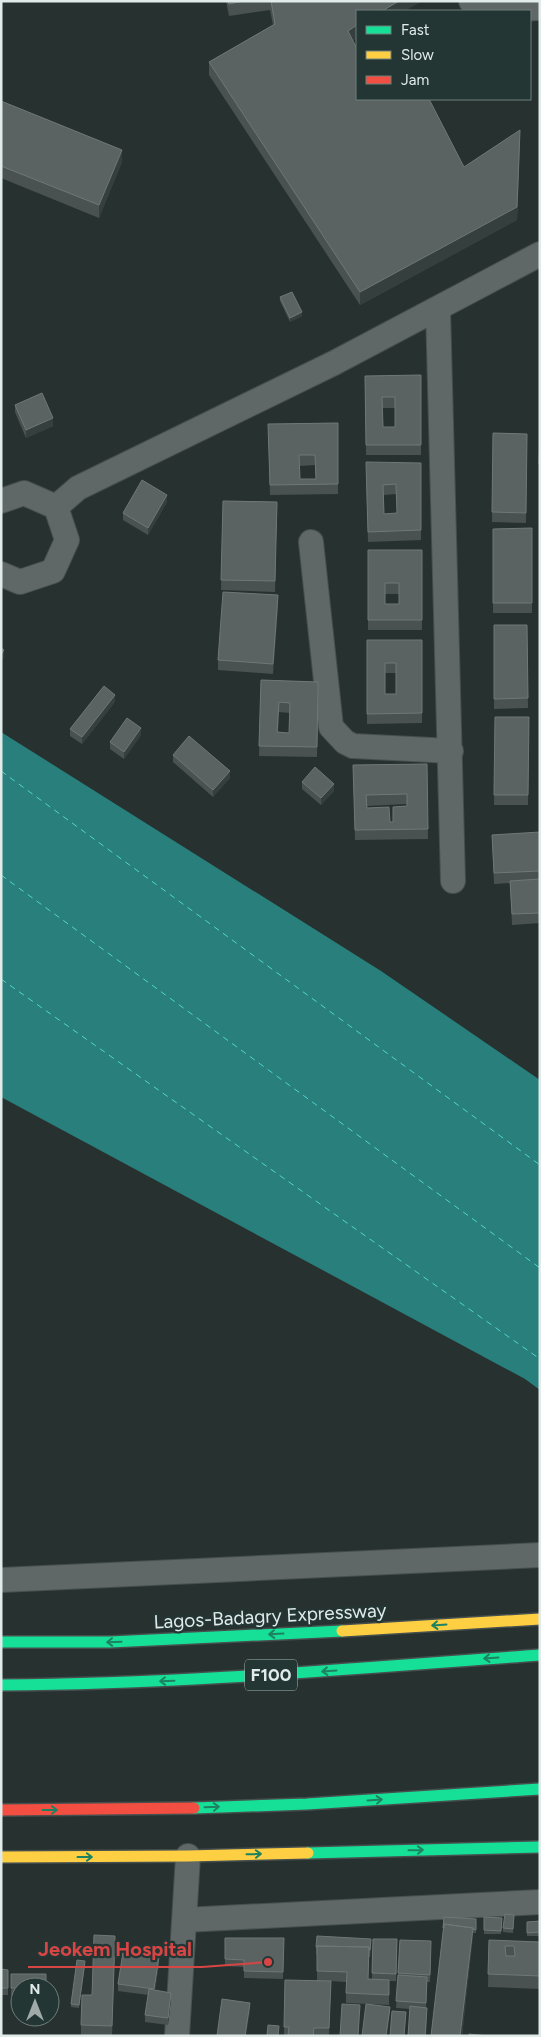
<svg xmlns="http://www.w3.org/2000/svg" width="541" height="2037" font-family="Figtree,sans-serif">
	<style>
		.water { fill: #287f7b }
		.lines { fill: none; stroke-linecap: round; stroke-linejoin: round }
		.ferry { stroke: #50d6cf; stroke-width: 1; stroke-dasharray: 6 5; stroke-linecap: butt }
		.street-casing { stroke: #464f4e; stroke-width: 26 }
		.fast-casing { stroke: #464f4e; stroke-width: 14 }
		.slow-casing { stroke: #464f4e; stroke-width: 14 }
		.jam-casing { stroke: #464f4e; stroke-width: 14 }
		.street { stroke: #606867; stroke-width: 24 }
		.fast { stroke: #16e098; stroke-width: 11 }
		.slow { stroke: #ffcf43; stroke-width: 11 }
		.jam { stroke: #f24e42; stroke-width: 11 }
		.wall { fill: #495251; fill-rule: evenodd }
		.shaded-wall { fill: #353f3d }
		.building { fill: #5a6361; stroke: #6f7876; fill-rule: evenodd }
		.oneway { stroke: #1d8261 }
		.labels { text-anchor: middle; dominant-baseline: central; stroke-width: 4.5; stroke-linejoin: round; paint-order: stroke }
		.shield { fill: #233634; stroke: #a7b5b3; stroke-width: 1 }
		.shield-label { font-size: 18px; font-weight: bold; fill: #e0ebea }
		.street-label { font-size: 19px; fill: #e0ebea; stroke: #233634 }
		.leader { fill: none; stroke: #d84545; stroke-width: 2 }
		.callout-dot { fill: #d84545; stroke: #233634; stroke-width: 2 }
		.callout-label { font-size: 20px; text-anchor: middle; font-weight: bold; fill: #d84545; stroke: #233634; stroke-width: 4.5; stroke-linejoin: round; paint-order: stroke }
	</style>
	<rect width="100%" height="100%" fill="#273230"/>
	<path class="water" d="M1 732 381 971 540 1080V1390L525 1379 1 1097Z"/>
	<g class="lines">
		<path class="ferry" d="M1 771 540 1165
			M1 875 540 1268
			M1 979 540 1359"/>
		<g class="street-casing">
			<path id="street" d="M471 1 488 10 540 8
				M438 309 453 881
				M1 501 24 493 56 507 67 540 53 571 20 582 1 574
				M56 507 78 488 334 363 540 254
				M311 542 331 727 345 742 353 746 451 751
				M1 1580 540 1555
				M184 1920 540 1902
				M177 2036 188 1856"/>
		</g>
		<g class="fast-casing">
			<path id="fast" d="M1 1642H110L342 1631
				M1 1685C181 1684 360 1668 540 1655
				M194 1808 307 1804 540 1789
				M308 1853 540 1847"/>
		</g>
		<g class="slow-casing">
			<path id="slow" d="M342 1631 540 1619
				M1 1857 188 1856 308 1853"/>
		</g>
		<g class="jam-casing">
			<path id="jam" d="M1 1810 194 1808"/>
		</g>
		<use href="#street" class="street"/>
		<use href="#fast" class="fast"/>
		<use href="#slow" class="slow"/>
		<use href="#jam" class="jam"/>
	</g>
	<path class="wall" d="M226 1H422L404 11H357V38L353 41 357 99 464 167 520 143 517 220 360 305 209 75V62L273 25 270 10 229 16Z
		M1 101 122 162 99 218 1 178Z
		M280 297 302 316 290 322 280 301Z
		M421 375V455H366L365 376ZM382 408H395V427H383Z
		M15 405 53 426 26 438 15 412Z
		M338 423V494L270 495 268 424ZM315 465 316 479H300L299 466Z
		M493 433 527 434 526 523 492 522Z
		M421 463V540L368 542 366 472ZM396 494 397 513 384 514V495Z
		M223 501 277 502 275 592 221 590Z
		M167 502 148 535 123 520V513Z
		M532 528V613H493V529Z
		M368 550H422V630H368ZM385 594H399V604H385Z
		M278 606 273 674 218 670V660Z
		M494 625H527L528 708 494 709Z
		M367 640H422V723L367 724ZM385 673H396V694H385Z
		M261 680 318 682 317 757 259 756ZM279 712 290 713 289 733H278Z
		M115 702 82 744 70 736V729Z
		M495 717H529L528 805H494Z
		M141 735 124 759 110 749V742Z
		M173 755 230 778 213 797 173 762Z
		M427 764 428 839 355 840 353 765ZM407 804V806L393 822H390L367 808V806Z
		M302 782 334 791 321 805 302 789Z
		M540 832V923L512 925 510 883 494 884 492 835Z
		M514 1915 513 1933 503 1932V1928Z
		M484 1917 502 1918 501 1934H484Z
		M476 1919V1933H473L462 2036H431L443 1932V1928Z
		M540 1921V1936H527V1922Z
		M225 1938H284L283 1979 244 1978V1967L225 1966Z
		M373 1939H397L396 1981H389V2005L346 2003V1982L331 1981 329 2036H284L285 1980 317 1981V1954H316V1947L371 1946 370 1957H369L368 1979H372Z
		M400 1940 431 1941 430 1982H427L426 2008 427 2015 426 2036H408L410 2009 396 2008 398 1975Z
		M489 1940 540 1942V1989L488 1987Z
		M115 1946 112 2036 81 2035V2025L92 1995Z
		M159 1964 155 1990 171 2000 168 2025 145 2022V2015L148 1995 118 1991V1984Z
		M85 1965 79 2008 71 2007V2004Z
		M1 1969 8 1970V1995H1Z
		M11 1974 20 1987V1995H11Z"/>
	<path class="shaded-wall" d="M399 1H422L404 11H382Z
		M357 25V38L348 44V31Z
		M520 130 517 220 360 305V292Z
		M122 150V162L99 218V205Z
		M302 312V316L290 322V318Z
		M53 418V426L26 438V430Z
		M167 495V502L148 535V528Z
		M278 595V606L273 674V664Z
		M4 650V658L1 662V655Z
		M115 695V702L82 744V737Z
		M141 728V735L124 759V752Z
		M230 771V778L213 797V790Z
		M334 784V791L321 805V798Z
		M473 1928V1938L462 2036H460Z
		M159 1957V1964L154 1996V1989Z
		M171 1993V2000L168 2025V2018Z
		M250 2003V2011L246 2036H245Z
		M390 2007V2014L387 2036H386Z"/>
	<path class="building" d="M228 1H244L229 4Z
		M271 1H399L382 11H357V25L348 31 357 49V99H429L464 167 520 130 517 207 360 292 209 62 275 24Z
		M1 101 122 150 99 205 1 166Z
		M292 292 302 312 290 318 280 297Z
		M421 375V445H366L365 376ZM382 397H395V427H383Z
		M42 393 53 418 26 430 15 405Z
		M338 423V484L270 485 268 424ZM299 455H315L316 479H300Z
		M493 433 527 434 526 513 492 512Z
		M540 433V464H539Z
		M366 462 421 463V530L368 532ZM396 484 397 513 384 514 383 485Z
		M142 480 167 495 148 528 123 513Z
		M223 501 277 502 275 581 221 580Z
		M532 528V603H493V529Z
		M368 550H422V620H368ZM385 583H399V604H385Z
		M223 592 278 595 273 664 218 660Z
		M494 625H527L528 698 494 699Z
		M367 640H422V713L367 714ZM385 663H396V694H385Z
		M1 648 4 650 1 655Z
		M261 680 318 682 317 747 259 746ZM279 702 290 703 289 733 277 732Z
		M104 686 115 695 82 737 70 729Z
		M495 717H529L528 795H494Z
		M127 718 141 728 124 752 110 742Z
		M189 736 230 771 213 790 173 755Z
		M427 764 428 829 355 830 353 765ZM407 794V806L393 807V822H390L389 807 367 808 366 795Z
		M315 767 334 784 321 798 302 782Z
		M540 832V871L494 873 492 835Z
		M540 879V913L512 914 510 881Z
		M505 1914 514 1915 513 1929 503 1928Z
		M444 1917 476 1919V1930L473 1929V1928L444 1924V1928H443Z
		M484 1917 502 1918 501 1931 484 1930Z
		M540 1921V1932L527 1933V1922Z
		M444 1924 473 1928 460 2036H431Z
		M94 1935 115 1936 112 2026 81 2025 82 1995H92Z
		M317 1936 371 1939 370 1950H369V1947L317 1946V1947H316Z
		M225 1938H284L283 1972 244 1971V1960L225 1959Z
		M373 1939H397L396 1974 372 1973Z
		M400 1940 431 1941 430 1975 398 1973Z
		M489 1940 540 1942V1976L488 1974ZM505 1946H514L515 1956H506Z
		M317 1946 369 1947 368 1979 389 1980V1995L346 1993 347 1972 317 1971Z
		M123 1952 159 1957 154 1989 118 1984Z
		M77 1960 85 1961 79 2005 71 2004Z
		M1 1969 8 1970V1988H1Z
		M11 1974H46V1987H20V1988H11Z
		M398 1975 427 1977 426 2003 396 2001Z
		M285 1980 331 1981 329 2028H314L313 2036H288L289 2027H284Z
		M149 1989 171 1993 168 2018 145 2015Z
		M222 1999 250 2003 245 2036H217Z
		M342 2004 360 2005 358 2036H340Z
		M366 2004 390 2007 386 2036H362Z
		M410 2006 427 2008 425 2036H408Z
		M392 2011 406 2012 404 2036H390Z
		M268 2025 279 2026 278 2036H267Z
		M469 2034 488 2036H469Z"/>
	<defs><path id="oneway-shaft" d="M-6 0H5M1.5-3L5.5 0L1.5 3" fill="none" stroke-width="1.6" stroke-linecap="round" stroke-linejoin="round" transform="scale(1.25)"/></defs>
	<g class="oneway">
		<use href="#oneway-shaft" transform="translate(439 1625) rotate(176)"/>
		<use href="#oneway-shaft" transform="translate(276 1634) rotate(177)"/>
		<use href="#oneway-shaft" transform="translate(114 1642) rotate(178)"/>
		<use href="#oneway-shaft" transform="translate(491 1658) rotate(176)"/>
		<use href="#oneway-shaft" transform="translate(329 1671) rotate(176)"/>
		<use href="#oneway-shaft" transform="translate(167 1681) rotate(178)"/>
		<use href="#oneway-shaft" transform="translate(375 1800) rotate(-4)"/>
		<use href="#oneway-shaft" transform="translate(212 1807) rotate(-2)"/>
		<use href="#oneway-shaft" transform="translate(50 1810)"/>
		<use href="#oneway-shaft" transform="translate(416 1850) rotate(-1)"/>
		<use href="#oneway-shaft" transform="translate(254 1854) rotate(-1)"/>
		<use href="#oneway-shaft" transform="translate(85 1857)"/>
	</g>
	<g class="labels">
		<rect class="shield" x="245" y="1659.5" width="52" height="31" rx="4"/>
		<g class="shield-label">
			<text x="271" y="1675">F100</text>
		</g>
		<g class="street-label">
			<text transform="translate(270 1616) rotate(-3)">Lagos-Badagry Expressway</text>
		</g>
	</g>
	<path class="leader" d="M268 1962L202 1967H28"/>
	<circle class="callout-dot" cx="268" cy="1962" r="5"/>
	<g class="callout-label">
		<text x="115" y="1956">Jeokem Hospital</text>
	</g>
	<rect width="541" height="2037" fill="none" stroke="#e0ebea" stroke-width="5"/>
	<rect x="356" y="10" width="175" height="90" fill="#233634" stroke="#6f7e7d"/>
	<rect x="366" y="26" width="25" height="8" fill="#16e098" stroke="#6f7e7d"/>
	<text x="401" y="35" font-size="15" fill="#e0ebea">Fast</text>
	<rect x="366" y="51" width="25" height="8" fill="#ffcf43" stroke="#6f7e7d"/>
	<text x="401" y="60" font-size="15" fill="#e0ebea">Slow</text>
	<rect x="366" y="76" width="25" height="8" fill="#f24e42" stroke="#6f7e7d"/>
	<text x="401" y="85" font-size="15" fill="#e0ebea">Jam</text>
	<g transform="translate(35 2002)"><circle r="24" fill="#233634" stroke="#6f7e7d"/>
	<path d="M0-4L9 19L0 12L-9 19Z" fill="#9faaa9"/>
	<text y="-8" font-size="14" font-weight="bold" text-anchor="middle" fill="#e0ebea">N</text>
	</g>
</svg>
